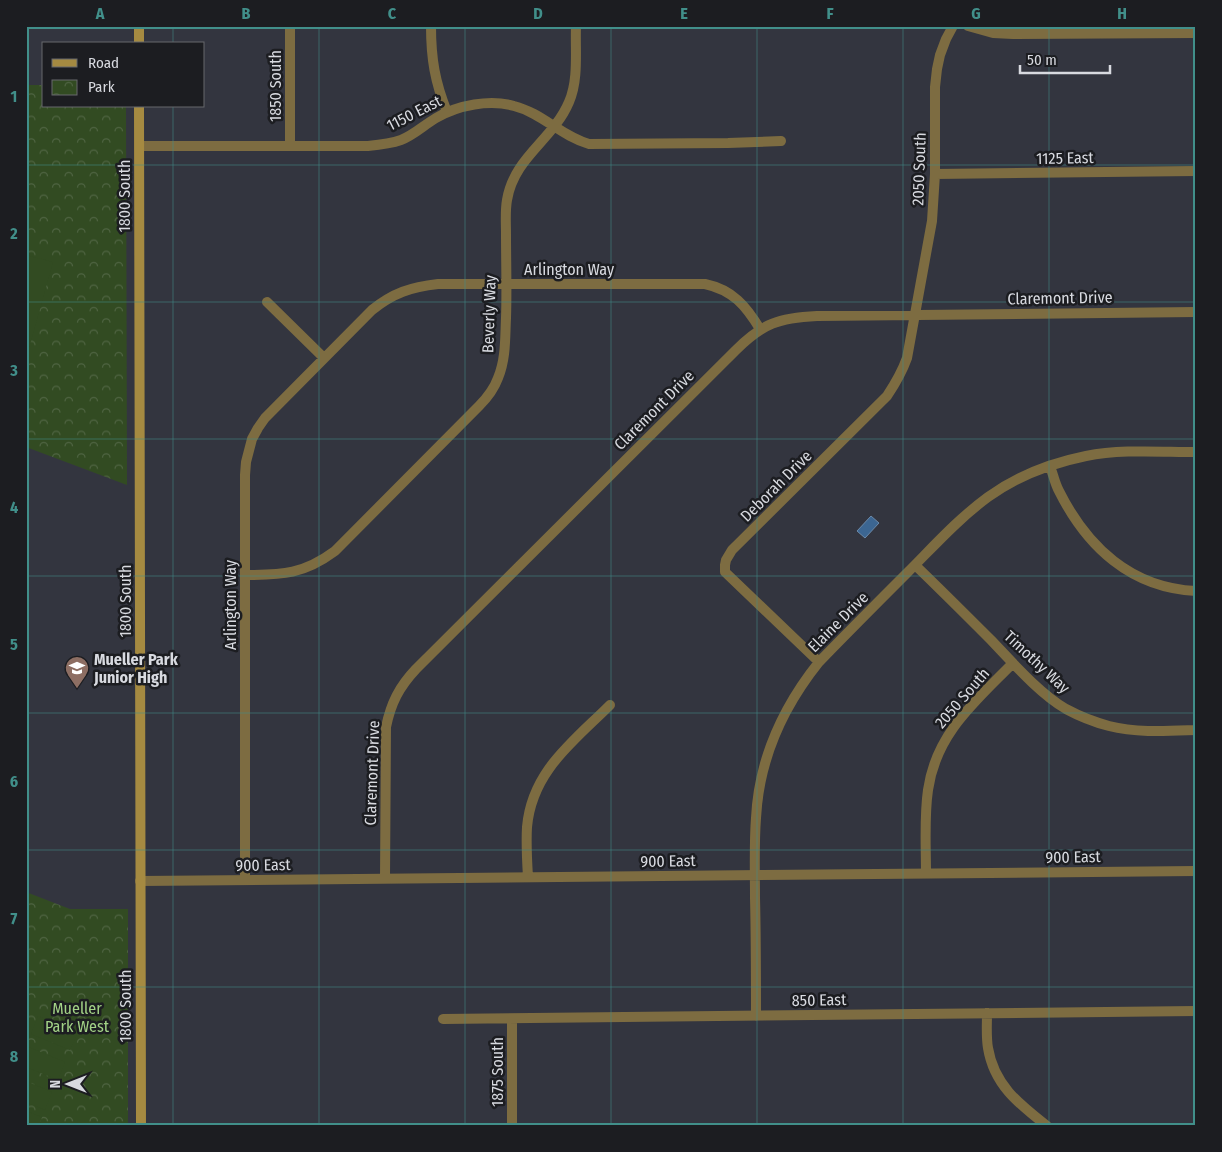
<svg xmlns="http://www.w3.org/2000/svg" width="1222" height="1152" font-family="'Fira Sans Condensed',sans-serif">
	<style>
		.park { fill: url(#park-crowns) }
		.pitch { fill: #324b22 }
		.water { fill: #3c6692; stroke: #6b89a9 }
		.lines { fill: none; stroke-linecap: round; stroke-linejoin: round }
		.minor { stroke: #7d6c41; stroke-width: 10 }
		.secondary { stroke: #a58a41; stroke-width: 10 }
		.grid { fill: none; stroke: #418f8a; stroke-width: 1; stroke-opacity: 0.55 }
		.labels { text-anchor: middle; dominant-baseline: central; stroke-width: 5; stroke-linejoin: round; paint-order: stroke }
		.street-label { font-size: 16px; fill: #d8dae0; stroke: #1c1d21 }
		.poi-label { font-size: 16px; font-weight: bold; fill: #d8dae0; stroke: #1c1d21; text-anchor: start }
		.park-label { font-size: 16px; fill: #a3d387; stroke: #1c1d21 }
		.neatline { fill: none; stroke: #418f8a; stroke-width: 2 }
		.grid-label { font-size: 16px; text-anchor: middle; font-weight: bold; fill: #418f8a }
	</style>
	<defs>
		<pattern id="park-crowns" width="20" height="18" patternUnits="userSpaceOnUse" patternTransform="scale(1.25)"><rect width="20" height="18" fill="#324b22"/><path d="M2 6a3 3 0 1 1 6 0M12 15a3 3 0 1 1 6 0" fill="none" stroke="#4f6442"/></pattern>
	</defs>
	<rect width="100%" height="100%" fill="#33353f"/>
	<path class="park" d="M26 85H44V106H126L127 485 26 447Z
		M26 892 70 909H128V1126H26Z"/>
	<path class="pitch" d="M26 255 53 262 26 359Z
		M38 1016 78 1032 70 1050 31 1034Z
		M26 1046 65 1062 58 1080 26 1067Z
		M26 1081 52 1092 45 1110 26 1102Z
		M26 1111 42 1117 39 1126H26Z"/>
	<path class="water" d="M871 516 879 523 865 538 857 531Z"/>
	<g class="lines">
		<path class="minor" d="M290 26V146
			M431 26C431 59 435 82 447 112
			M968 26 993 33 1013 34 1196 33
			M140 146H367C378 145 390 144 401 140 414 135 424 125 436 118 458 105 490 99 514 106 542 113 561 136 589 144L728 143 781 141
			M935 174 1196 171
			M267 302 324 358
			M1050 466C1053 474 1055 484 1059 491 1087 547 1131 588 1196 591
			M915 565C941 590 966 615 991 640 1013 663 1039 693 1066 709 1079 716 1094 722 1109 726 1137 733 1167 731 1196 730
			M245 575C283 575 304 574 335 551L479 406C487 398 494 389 498 378 506 359 505 338 506 318 507 290 506 262 506 234 506 223 505 211 507 200 514 157 553 140 569 102 579 79 575 50 576 26
			M819 662 725 572V565L726 560 732 550 887 396C895 384 902 372 907 358L932 221 935 174V87L937 69 940 55 946 39 953 26
			M926 873C926 846 924 817 928 790 936 733 976 701 1013 663
			M528 877C527 861 526 844 527 827 532 771 573 742 610 705
			M385 879 386 727C391 703 399 687 416 669L736 350C763 323 779 318 817 316L1196 312
			M245 880V475L246 462 252 439 258 428 265 418 372 310C393 293 411 287 438 284H705C733 290 746 306 760 329
			M140 881 1196 871
			M987 1013C987 1025 986 1037 988 1048 994 1085 1019 1104 1047 1126
			M756 1016C756 976 756 937 755 898 755 871 754 844 756 818 759 759 783 707 819 662 848 632 878 602 907 573 933 547 958 519 988 497 1016 477 1051 463 1086 456 1121 449 1160 452 1196 452
			M443 1019 1196 1011
			M512 1019V1126"/>
		<path class="secondary" d="M139 26V44
			M139 106 141 1126"/>
	</g>
	<path class="grid" d="M173 26V44M319 26V1126M465 26V1126M611 26V1126M757 26V1126M903 26V1126M1049 26V1126M173 106V1126M26 165H1196M26 302H1196M26 439H1196M26 576H1196M26 713H1196M26 850H1196M26 987H1196"/>
	<defs>
		<g id="school-pin" transform="scale(1.25)"><path d="M0 17L-7.5 6A9.5 9.5 0 1 1 7.5 6Z" fill="#8d6e63" stroke="#1c1d21"/><path d="M0-5L7-2L0 1L-7-2ZM-4 1L0 2.5L4 1V4Q0 6-4 4Z" fill="#fff"/></g>
	</defs>
	<g fill-rule="evenodd">
		<use href="#school-pin" x="77" y="668"/>
	</g>
	<g class="labels">
		<g class="street-label">
			<text transform="translate(275 86) rotate(-90)">1850 South</text>
			<text transform="translate(414 113) rotate(-27)">1150 East</text>
			<text transform="translate(1065 158) rotate(-1)">1125 East</text>
			<text transform="translate(919 169) rotate(-88)">2050 South</text>
			<text transform="translate(124 196) rotate(-90)">1800 South</text>
			<text x="569" y="269">Arlington Way</text>
			<text transform="translate(1060 298) rotate(-1)">Claremont Drive</text>
			<text transform="translate(489 314) rotate(-88)">Beverly Way</text>
			<text transform="translate(654 410) rotate(-45)">Claremont Drive</text>
			<text transform="translate(776 486) rotate(-45)">Deborah Drive</text>
			<text transform="translate(125 601) rotate(-90)">1800 South</text>
			<text transform="translate(230 605) rotate(-90)">Arlington Way</text>
			<text transform="translate(838 622) rotate(-45)">Elaine Drive</text>
			<text transform="translate(1037 662) rotate(43)">Timothy Way</text>
			<text transform="translate(962 698) rotate(-49)">2050 South</text>
			<text transform="translate(372 773) rotate(-88)">Claremont Drive</text>
			<text transform="translate(1073 857) rotate(-1)">900 East</text>
			<text transform="translate(668 861) rotate(-1)">900 East</text>
			<text transform="translate(263 865) rotate(-1)">900 East</text>
			<text transform="translate(819 1000) rotate(-1)">850 East</text>
			<text transform="translate(125 1006) rotate(-90)">1800 South</text>
			<text transform="translate(497 1072) rotate(-90)">1875 South</text>
		</g>
		<g class="poi-label">
			<text x="94" y="659">Mueller Park<tspan x="94" dy="18">Junior High</tspan></text>
		</g>
		<g class="park-label">
			<text x="77" y="1008">Mueller<tspan x="77" dy="18">Park West</tspan></text>
		</g>
	</g>
	<rect width="1222" height="1152" fill="none" stroke="#1c1d21" stroke-width="55"/>
	<rect x="42" y="42" width="162" height="65" fill="#1c1d21" stroke="#67696d"/>
	<rect x="52" y="59" width="25" height="8" fill="#a58a41" stroke="#67696d"/>
	<text x="88" y="68" font-size="15" fill="#d8dae0">Road</text>
	<rect x="52" y="80" width="25" height="15" fill="url(#park-crowns)" stroke="#67696d"/>
	<text x="88" y="92" font-size="15" fill="#d8dae0">Park</text>
	<g transform="translate(68 1084) rotate(270)" stroke="#1c1d21" stroke-width="4" paint-order="stroke">
	<path d="M0-4L9 19L0 12L-9 19Z" fill="#d8dae0"/>
	<text y="-8" font-size="14" font-weight="bold" text-anchor="middle" fill="#d8dae0">N</text>
	</g>
	<path d="M1020 65v8h90v-8" fill="none" stroke="#d8dae0" stroke-width="2.5"/>
	<text x="1027" y="65" font-size="15" fill="#d8dae0" stroke="#1c1d21" stroke-width="4" paint-order="stroke">50 m</text>
	<rect x="28" y="28" width="1166" height="1096" class="neatline"/>
	<g class="grid-label">
		<text x="100" y="19">A</text>
		<text x="246" y="19">B</text>
		<text x="392" y="19">C</text>
		<text x="538" y="19">D</text>
		<text x="684" y="19">E</text>
		<text x="830" y="19">F</text>
		<text x="976" y="19">G</text>
		<text x="1122" y="19">H</text>
		<text x="14" y="102">1</text>
		<text x="14" y="239">2</text>
		<text x="14" y="376">3</text>
		<text x="14" y="513">4</text>
		<text x="14" y="650">5</text>
		<text x="14" y="787">6</text>
		<text x="14" y="924">7</text>
		<text x="14" y="1062">8</text>
	</g>
</svg>
